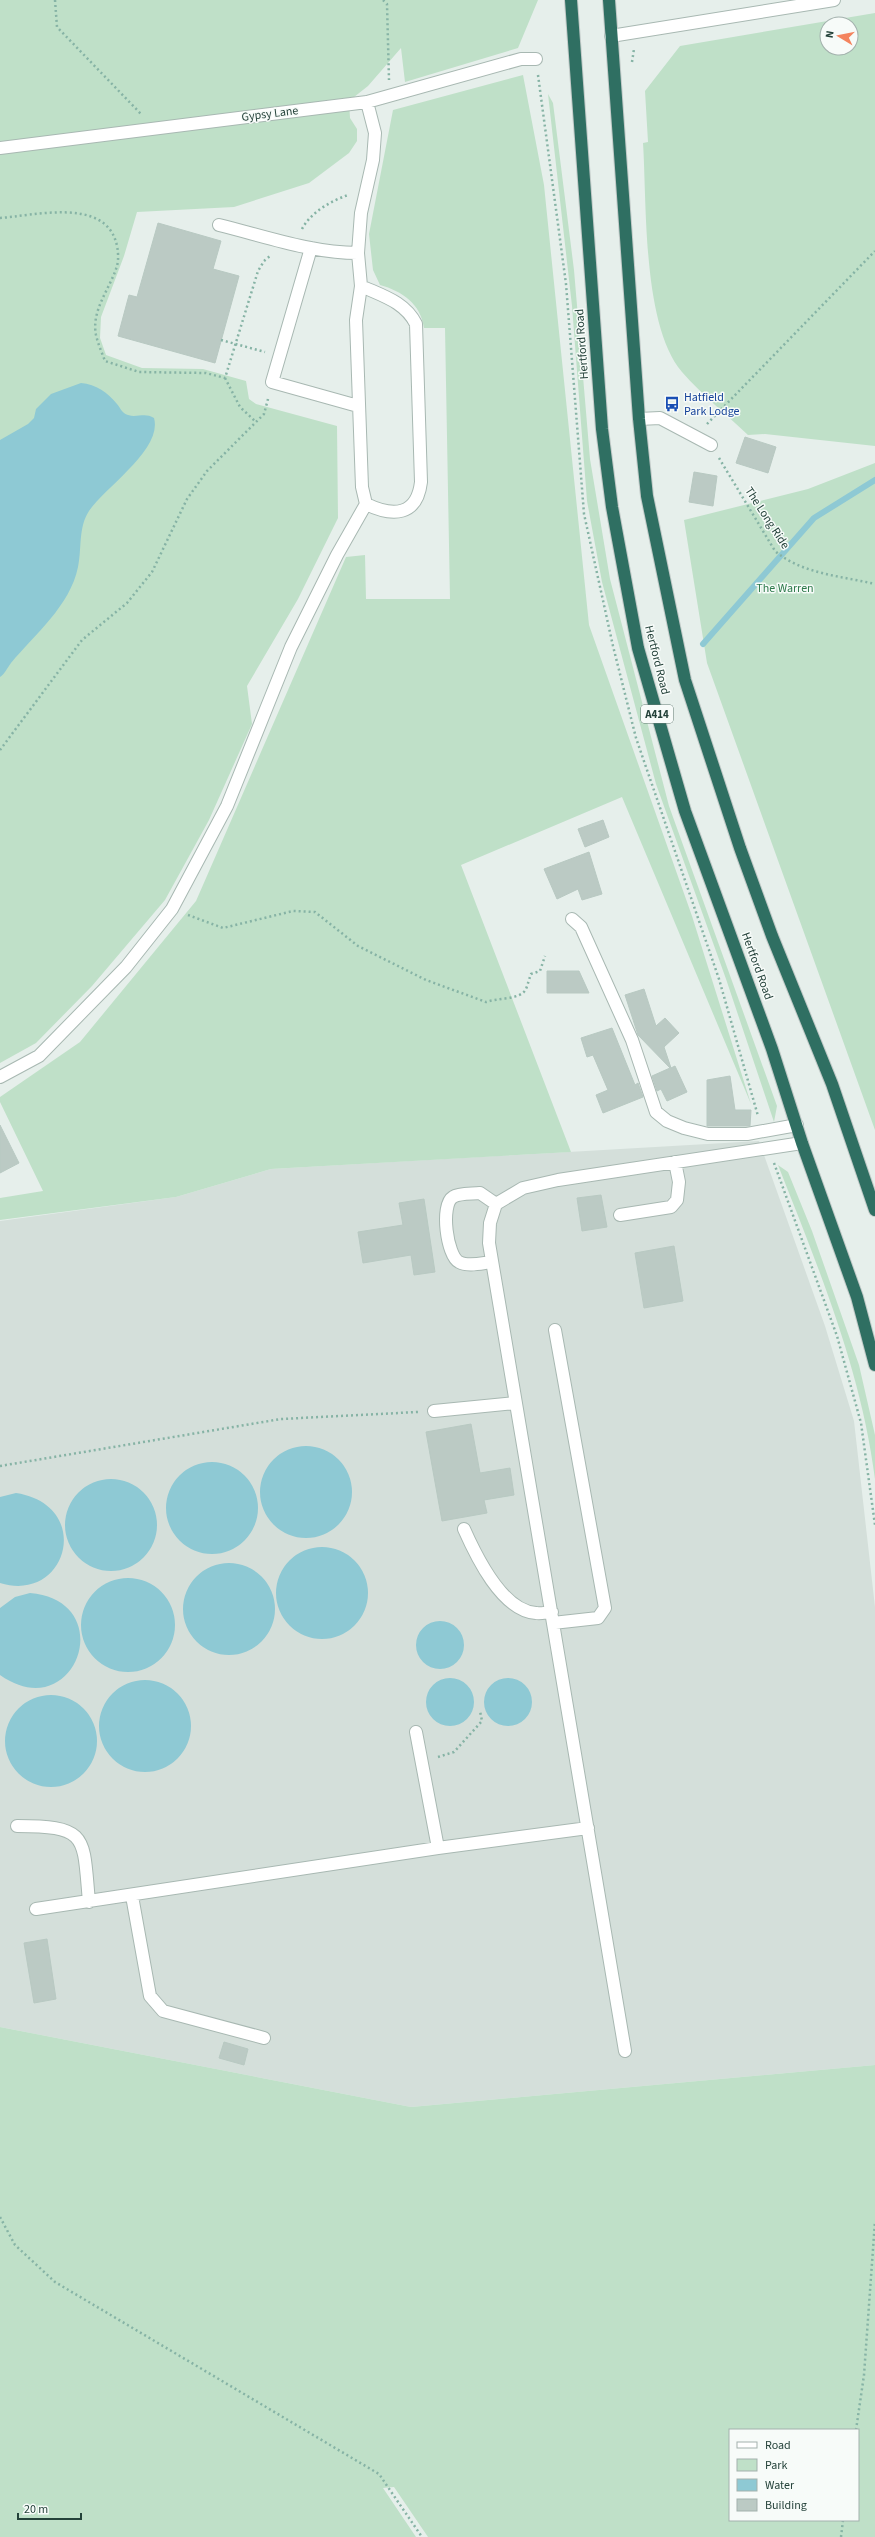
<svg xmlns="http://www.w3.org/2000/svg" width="875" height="2537" font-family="'Source Sans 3',sans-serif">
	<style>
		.built { fill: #d4dfda }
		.green { fill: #bfe0c8; fill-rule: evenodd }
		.water { fill: #8ec9d4 }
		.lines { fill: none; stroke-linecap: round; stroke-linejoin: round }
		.stream { stroke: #8ec9d4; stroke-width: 6 }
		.building { fill: #bbcac4; stroke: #b8c9c2 }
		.minor-casing { stroke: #a8b8b2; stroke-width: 14 }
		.highway-casing { stroke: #c2cac8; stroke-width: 14 }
		.path { stroke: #86b3a5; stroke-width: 2.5; stroke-dasharray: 2 3; stroke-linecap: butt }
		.minor { stroke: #fff; stroke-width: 12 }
		.highway { stroke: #2f6f62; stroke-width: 12 }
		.labels { text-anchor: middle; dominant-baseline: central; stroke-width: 3; stroke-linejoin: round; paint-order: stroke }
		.shield { fill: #f7fbf9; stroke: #637a73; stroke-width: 1 }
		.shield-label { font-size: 11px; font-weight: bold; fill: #24423a }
		.street-label { font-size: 12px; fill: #24423a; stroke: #f7fbf9 }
		.transit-label { font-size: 12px; fill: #164399; stroke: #f7fbf9; text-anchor: start }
		.park-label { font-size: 12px; fill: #2d7a4b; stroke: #f7fbf9 }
	</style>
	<rect width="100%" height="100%" fill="#e6efeb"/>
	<path class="built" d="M759 1141 825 1326 854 1421 875 1607V2065L411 2107 0 2027V1221L176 1197 271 1169Z"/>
	<path class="green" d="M0 0H538L518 48 405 82 401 48 368 86 349 101 350 118 357 129V141L349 153 309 183 234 207 137 212 124 256 101 317 100 338 106 355 142 368 203 369 246 381 249 399 256 404 337 426 338 518 298 599 247 686 252 724 209 820 165 900 92 986 36 1043 0 1063Z
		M875 13V446L765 434 748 435C726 414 702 395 682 372 642 325 647 204 643 143L648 142 645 91 680 46ZM827 24H851V48H827Z
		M523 75 544 185 589 625 692 916 751 1104 622 797 461 865 571 1152 271 1169 176 1197 0 1220V1198L43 1191 0 1102V1097L80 1042 196 901 346 557 365 555 366 599H450L445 328H424C421 304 402 291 380 285L373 270 369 234 393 110Z
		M548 94 553 103 574 270 590 459 610 579 669 806 777 1106 774 1122 726 979 656 784 602 582 587 501 572 306Z
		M875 463V1130L707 663 684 520 808 489Z
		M778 1165 788 1172 812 1231 859 1365 875 1435V1479C861 1369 818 1267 778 1165Z
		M0 2027 411 2107 875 2065V2537H428L394 2487 383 2488 416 2537H0ZM730 2430H858V2520H730Z"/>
	<path class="water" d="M81 383C96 384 108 393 117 404 121 409 122 413 128 415 137 418 145 412 154 418 163 449 104 488 89 511 78 528 82 548 78 567 70 606 35 634 11 663 7 668 5 674 0 677V440L28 424 34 418 36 409 51 394Z
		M260 1492a46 46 0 1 1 92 0a46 46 0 1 1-92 0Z
		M166 1508a46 46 0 1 1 92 0a46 46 0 1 1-92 0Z
		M65 1525a46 46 0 1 1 92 0a46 46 0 1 1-92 0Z
		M16 1493C94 1505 68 1604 0 1583V1497Z
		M276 1593a46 46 0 1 1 92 0a46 46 0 1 1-92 0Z
		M183 1609a46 46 0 1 1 92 0a46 46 0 1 1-92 0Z
		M81 1625a47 47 0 1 1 94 0a47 47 0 1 1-94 0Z
		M30 1593C121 1601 75 1728 0 1675V1608L15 1597Z
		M416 1645a24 24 0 1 1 48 0a24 24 0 1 1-48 0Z
		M426 1702a24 24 0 1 1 48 0a24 24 0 1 1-48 0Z
		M484 1702a24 24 0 1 1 48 0a24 24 0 1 1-48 0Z
		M99 1726a46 46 0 1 1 92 0a46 46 0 1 1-92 0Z
		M5 1741a46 46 0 1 1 92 0a46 46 0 1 1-92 0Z"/>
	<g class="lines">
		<path class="stream" d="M703 644 814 518 875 480"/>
	</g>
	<path class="building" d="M158 223 221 241 213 269 239 276 215 363 118 336 129 295 137 297Z
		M745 437 776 447 768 473 736 463Z
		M694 472 717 476 713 506 689 502Z
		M603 820 609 837 585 847 578 829Z
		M589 852 602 894 582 900 578 889 557 899 544 869Z
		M547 971H579L589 993H547Z
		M644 989 656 1026 665 1018 679 1033 664 1047 671 1068 675 1066 687 1092 667 1101 661 1089 657 1091 652 1076 670 1068 638 1035 625 995Z
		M612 1028 635 1085 638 1083 643 1097 603 1113 596 1095 608 1090 593 1055 587 1057 581 1038Z
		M730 1076 735 1110H751L750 1126H707V1080Z
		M0 1125 19 1163 0 1173Z
		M601 1195 607 1227 582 1231 577 1198Z
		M424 1199 435 1272 414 1275 411 1255 363 1263 358 1232 403 1225 399 1203Z
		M674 1246 683 1301 644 1308 635 1253Z
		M471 1424 480 1473 510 1468 514 1495 484 1500 487 1513 442 1521 426 1432Z
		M47 1939 56 1999 34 2003 24 1943Z
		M224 2042 248 2049 244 2065 219 2058Z"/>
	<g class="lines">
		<g class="minor-casing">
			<path id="minor" d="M611 36 834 0
				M0 148 367 102 521 59H536
				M219 225C264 236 311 253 358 253
				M311 248 272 382 358 406
				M361 286C383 296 405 302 416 324L421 482C417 516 393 517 366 504L362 487 356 320 361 286 358 253 361 213 373 160 375 133 367 102
				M639 419 660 418 711 445
				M572 919 581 927 632 1040 656 1112 667 1121 684 1128 708 1134H747L797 1125
				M0 1077 39 1056 126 967 172 909 227 806 291 647 337 555 366 504
				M620 1215 671 1207 677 1200 679 1182 675 1162
				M492 1262C482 1263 468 1267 459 1262 447 1256 440 1205 453 1197 459 1193 472 1194 480 1193L496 1204
				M434 1411 515 1403
				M464 1529C476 1556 502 1611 536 1613 541 1614 547 1612 552 1612
				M553 1623 598 1618 605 1608 555 1330
				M416 1732 438 1848
				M17 1826C89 1826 83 1836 89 1902
				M132 1896 150 1996 163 2011 264 2038
				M36 1909 438 1848 588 1828
				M625 2051 489 1243 490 1223 496 1204 523 1188 558 1180 802 1143"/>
		</g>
		<g class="highway-casing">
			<path id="highway" d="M571 0 602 429 612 507 638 648 685 811 772 1049 802 1143 857 1297 875 1365
				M609 0 639 419 647 496 685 680 740 848 772 936 832 1084 875 1210"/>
		</g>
		<path class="path" d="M55 0 57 27 141 114
			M383 0 387 4 389 80
			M632 62 634 49
			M538 75 566 284 584 514 613 646 636 738 719 979 758 1116
			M0 218C32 216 103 197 116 242 118 248 119 259 117 266 110 289 91 310 96 335 98 344 102 353 105 361L139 372 206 373 225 378 258 271 264 261 270 256
			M302 229C311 212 331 201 348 195
			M221 340 265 352
			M225 378 240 407 256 422
			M707 424 875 251
			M719 458 775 551C802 574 841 576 875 584
			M0 750 82 640 127 603 152 572 187 499 207 471 264 414 268 399
			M188 915 223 928 293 911 315 912 358 946 426 980 486 1002C496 998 521 1000 526 989 528 984 529 979 531 974L540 971 545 956
			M774 1163 837 1336 861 1423 875 1525
			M0 1466 281 1419 418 1412
			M438 1757 454 1752 482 1721 480 1711
			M0 2217 15 2245 55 2282 379 2474 422 2537
			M856 2430 864 2375 875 2221
			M841 2537 843 2520"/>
		<use href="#minor" class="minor"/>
		<use href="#highway" class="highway"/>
	</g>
	<defs>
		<g id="bus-bare" transform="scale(1.2)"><path d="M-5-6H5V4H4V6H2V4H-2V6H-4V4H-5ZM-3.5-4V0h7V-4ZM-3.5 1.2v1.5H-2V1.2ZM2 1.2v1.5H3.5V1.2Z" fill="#1a4fb4" stroke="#f7fbf9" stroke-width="2.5" paint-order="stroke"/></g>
	</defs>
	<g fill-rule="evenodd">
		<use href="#bus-bare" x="672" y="404"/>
	</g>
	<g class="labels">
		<rect class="shield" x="641" y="705" width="32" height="18" rx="3"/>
		<g class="shield-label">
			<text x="657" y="714">A414</text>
		</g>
		<g class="street-label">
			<text transform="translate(270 114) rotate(-7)">Gypsy Lane</text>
			<text transform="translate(582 344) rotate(-94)">Hertford Road</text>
			<text transform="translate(767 518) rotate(57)">The Long Ride</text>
			<text transform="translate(657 660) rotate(76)">Hertford Road</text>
			<text transform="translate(757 966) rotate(70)">Hertford Road</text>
		</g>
		<g class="transit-label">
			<text x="684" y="397">Hatfield<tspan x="684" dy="14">Park Lodge</tspan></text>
		</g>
		<g class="park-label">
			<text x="785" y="588">The Warren</text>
		</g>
	</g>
	<rect x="729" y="2429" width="130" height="92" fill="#f7fbf9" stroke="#a3b1ad"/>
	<rect x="737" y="2442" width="20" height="6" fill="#ffffff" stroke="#a3b1ad"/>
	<text x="765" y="2449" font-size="12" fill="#24423a">Road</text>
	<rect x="737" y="2459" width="20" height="12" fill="#bfe0c8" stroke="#a3b1ad"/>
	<text x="765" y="2469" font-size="12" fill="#24423a">Park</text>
	<rect x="737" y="2479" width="20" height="12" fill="#8ec9d4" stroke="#a3b1ad"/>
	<text x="765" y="2489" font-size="12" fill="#24423a">Water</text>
	<rect x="737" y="2499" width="20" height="12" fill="#bbcac4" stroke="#a3b1ad"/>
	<text x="765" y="2509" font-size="12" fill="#24423a">Building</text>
	<g transform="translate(839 36) rotate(280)"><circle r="19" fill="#f7fbf9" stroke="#a3b1ad"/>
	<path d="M0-3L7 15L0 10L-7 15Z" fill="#f4845f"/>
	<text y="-6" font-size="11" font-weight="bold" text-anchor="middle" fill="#24423a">N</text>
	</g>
	<path d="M18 2513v6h63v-6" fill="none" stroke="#24423a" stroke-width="2"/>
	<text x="24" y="2513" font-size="12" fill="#24423a" stroke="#f7fbf9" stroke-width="3" paint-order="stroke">20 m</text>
</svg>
